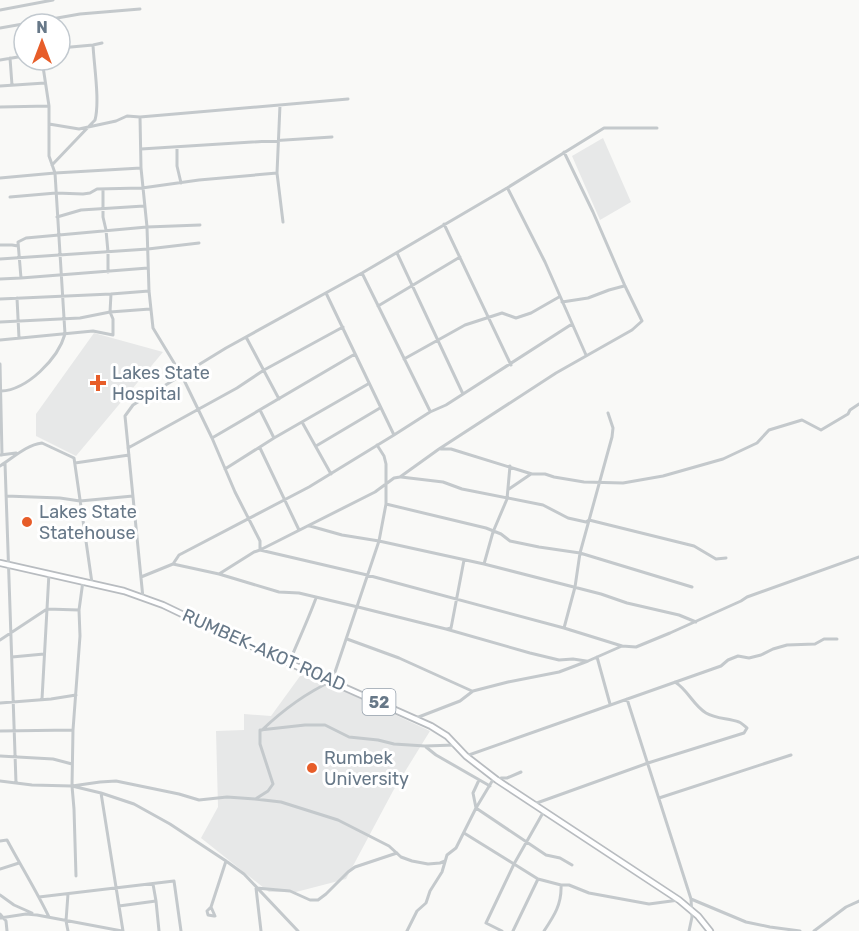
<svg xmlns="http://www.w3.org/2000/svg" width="859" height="931" font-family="Rubik,sans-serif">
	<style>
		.built { fill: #e7e8e8 }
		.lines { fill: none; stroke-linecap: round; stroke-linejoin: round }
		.major-casing { stroke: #b8bcc0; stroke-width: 8 }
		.minor { stroke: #c4c9cc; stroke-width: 3 }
		.major { stroke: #fff; stroke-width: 4.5 }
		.poi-dot { fill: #e75d29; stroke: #fff; stroke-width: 2 }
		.labels { text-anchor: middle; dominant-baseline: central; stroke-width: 6; stroke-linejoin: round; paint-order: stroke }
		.shield { fill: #fff; stroke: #95a0ac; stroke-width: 1.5 }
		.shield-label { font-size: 16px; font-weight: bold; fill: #677888 }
		.poi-label { font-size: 18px; fill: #677888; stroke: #fff; text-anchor: start }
		.street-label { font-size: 18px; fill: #677888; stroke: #fff }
	</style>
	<rect width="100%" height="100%" fill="#f9f9f7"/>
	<path class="built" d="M603 138 631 202 600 220 572 156Z
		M94 333 163 352 76 456 36 436V414Z
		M303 672 430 731 393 791 346 879 296 892H269L201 838 218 807 216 731 244 730V714L271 716Z"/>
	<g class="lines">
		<g class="major-casing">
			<path id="major" d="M0 563 124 591 163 605 213 629 431 726 447 736 466 756 497 780 679 900 698 916 710 931"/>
		</g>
		<path class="minor" d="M0 10 53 0
			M0 28 80 14 140 9
			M60 48 93 45 102 43
			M10 58 12 85
			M0 60 24 56
			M42 60 49 106V156L55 173 141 168 147 227 149 291 153 328 182 376 212 438 235 492 260 541V550L367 575 564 628 622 646
			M0 86 45 83
			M280 105 277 173 283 222
			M0 107 49 106
			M140 117 141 168
			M49 124 79 129 116 121 127 116 140 117 348 99
			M177 147V166L181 183
			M141 149 332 137
			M52 165 95 120C100 101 94 66 93 45
			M0 178 55 173 65 334C58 359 27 390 1 391
			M508 189 545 262 586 355
			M103 190V217L106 230 108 252V272
			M10 197 56 193 83 194 90 193 97 189 142 188 199 180 277 173
			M57 217 81 210 144 206
			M444 224 511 365
			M0 245H12L18 246
			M397 253 463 394
			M0 259 148 249 199 243
			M362 273 430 411
			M21 278 148 268
			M0 279 21 278 18 242 26 238 147 227 200 225
			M326 293 394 435 430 412 446 405 572 324
			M17 298 19 338
			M0 299 111 294
			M562 302 588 298 609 290 624 286
			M378 306 460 257
			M0 322 80 318 110 312 111 294 149 291
			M246 337 279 399
			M0 340 93 331 113 335V319L110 312 150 309
			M404 359 465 325 502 313 516 318 531 313 559 297
			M0 364 2 455
			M260 410 274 438
			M302 422 331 474
			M212 438 355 354
			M316 446 380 408
			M128 448 237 388 264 370 343 327
			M260 448 299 530
			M441 449H451L532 474H545L554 477 584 482 623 483 663 476 723 459 757 443 769 430 802 420 821 430 848 414 850 410 859 404
			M0 455 16 453
			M5 463 16 783
			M75 463 129 455
			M0 466C13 458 26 445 42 443L74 458 92 583
			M225 469 274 438 368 384
			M401 477 443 482 462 489 543 505 568 518 586 522 589 520 694 546 716 559 726 558
			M509 489 531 474
			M6 496 60 498 80 501 133 496
			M386 504 486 528 501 534 510 541 539 547 580 553 692 587
			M310 526 342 535 379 541 484 564 601 594 627 603 679 615 696 622
			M173 564 179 555 309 487 394 435
			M484 564 493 532 507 499 510 466
			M219 574 254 552 260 550 375 492 394 478 400 477 439 449 556 373 632 330 642 321 625 286 593 212 564 152
			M141 577 173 564 219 574 279 592 299 593 358 607 446 629 530 653 559 660 573 659 586 661
			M143 598 125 416 133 405 226 348 362 273 507 188 604 128H657
			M564 628 575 587 580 553 612 437 613 428 608 413
			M447 629 451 628 452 623 464 560
			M347 639 399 658 472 691
			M0 640 47 609 79 610
			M12 657 44 654
			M597 657 610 704
			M289 663C298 641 308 620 316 598
			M42 699 49 573
			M627 699 691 899 692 917 689 931
			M0 703 51 699 76 695
			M416 718 460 701 473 691 508 682 559 672 588 661 622 646 636 647 670 633 741 601 747 597 859 557
			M262 730C283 710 306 693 332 681L379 541 386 504V464L384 456 377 445
			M0 731 73 730
			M426 747 436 755 490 786
			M0 756 53 759 72 764
			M466 756 721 666 728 660 738 656 749 658 761 655 773 649 787 645 815 644 824 639H837
			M479 780 473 793 476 808 546 855 560 858 572 865
			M497 780 501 778H507L521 772
			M0 781 32 785 72 786 101 793 134 804 170 824 226 861 244 874 298 931
			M72 786 100 782 116 781 179 794 199 800 227 797 255 799 281 802 338 820 389 846 401 857 412 861 428 864 440 863 445 861
			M101 793 123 931
			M257 798 268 791 273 784 260 744V730L305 725H325L349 737 378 740 394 744 425 746 455 745
			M659 798 791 755
			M534 804 648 763 744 733 747 728C746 727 740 722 739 722 728 718 716 719 706 713 693 705 688 690 675 682
			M464 833 538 879 561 885H569L589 893 649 904 679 900
			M0 841 7 840C21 866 36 890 49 917
			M0 869 19 863
			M76 876 74 809 72 786 73 730 80 636 79 610 83 581
			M153 884 156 901 159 931
			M68 894 66 921 68 931
			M0 895 14 905 32 913
			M39 897 174 881 181 931
			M691 899 746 922 770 927 800 931
			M119 906 156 901
			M211 907 207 911 208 915 214 916
			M0 914 6 921 7 931
			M215 916 211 907 226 861
			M0 918 26 914 37 915 122 931
			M261 931 256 888 290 891 310 900H318L326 894 348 872 355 867 397 853
			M407 931 417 911 426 903 430 891 442 872 447 855 456 848 476 808 494 778
			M502 931 486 923 514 864 544 811
			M513 931 538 879
			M544 931C554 916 562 904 561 885
			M814 931 846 907 859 901"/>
		<use href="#major" class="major"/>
	</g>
	<g class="poi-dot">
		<path d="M95 374h6v6h6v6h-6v6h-6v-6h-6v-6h6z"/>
		<circle cx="27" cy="522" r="6"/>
		<circle cx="312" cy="768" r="6"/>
	</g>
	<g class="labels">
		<rect class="shield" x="362.5" y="689" width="33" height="26" rx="4.5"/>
		<g class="shield-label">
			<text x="379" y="702">52</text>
		</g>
		<g class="poi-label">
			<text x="112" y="373">Lakes State<tspan x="112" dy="21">Hospital</tspan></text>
			<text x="39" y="512">Lakes State<tspan x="39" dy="21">Statehouse</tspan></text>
			<text x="324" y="758">Rumbek<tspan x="324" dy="21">University</tspan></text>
		</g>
		<g class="street-label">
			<text transform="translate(264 650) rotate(24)">RUMBEK-AKOT ROAD</text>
		</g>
	</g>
	<g transform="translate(42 42)"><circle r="28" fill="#ffffff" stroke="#c2c9cf" stroke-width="1.5"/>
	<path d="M0-4.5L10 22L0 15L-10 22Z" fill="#e75d29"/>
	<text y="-9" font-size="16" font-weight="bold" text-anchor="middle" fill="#677888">N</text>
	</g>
</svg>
